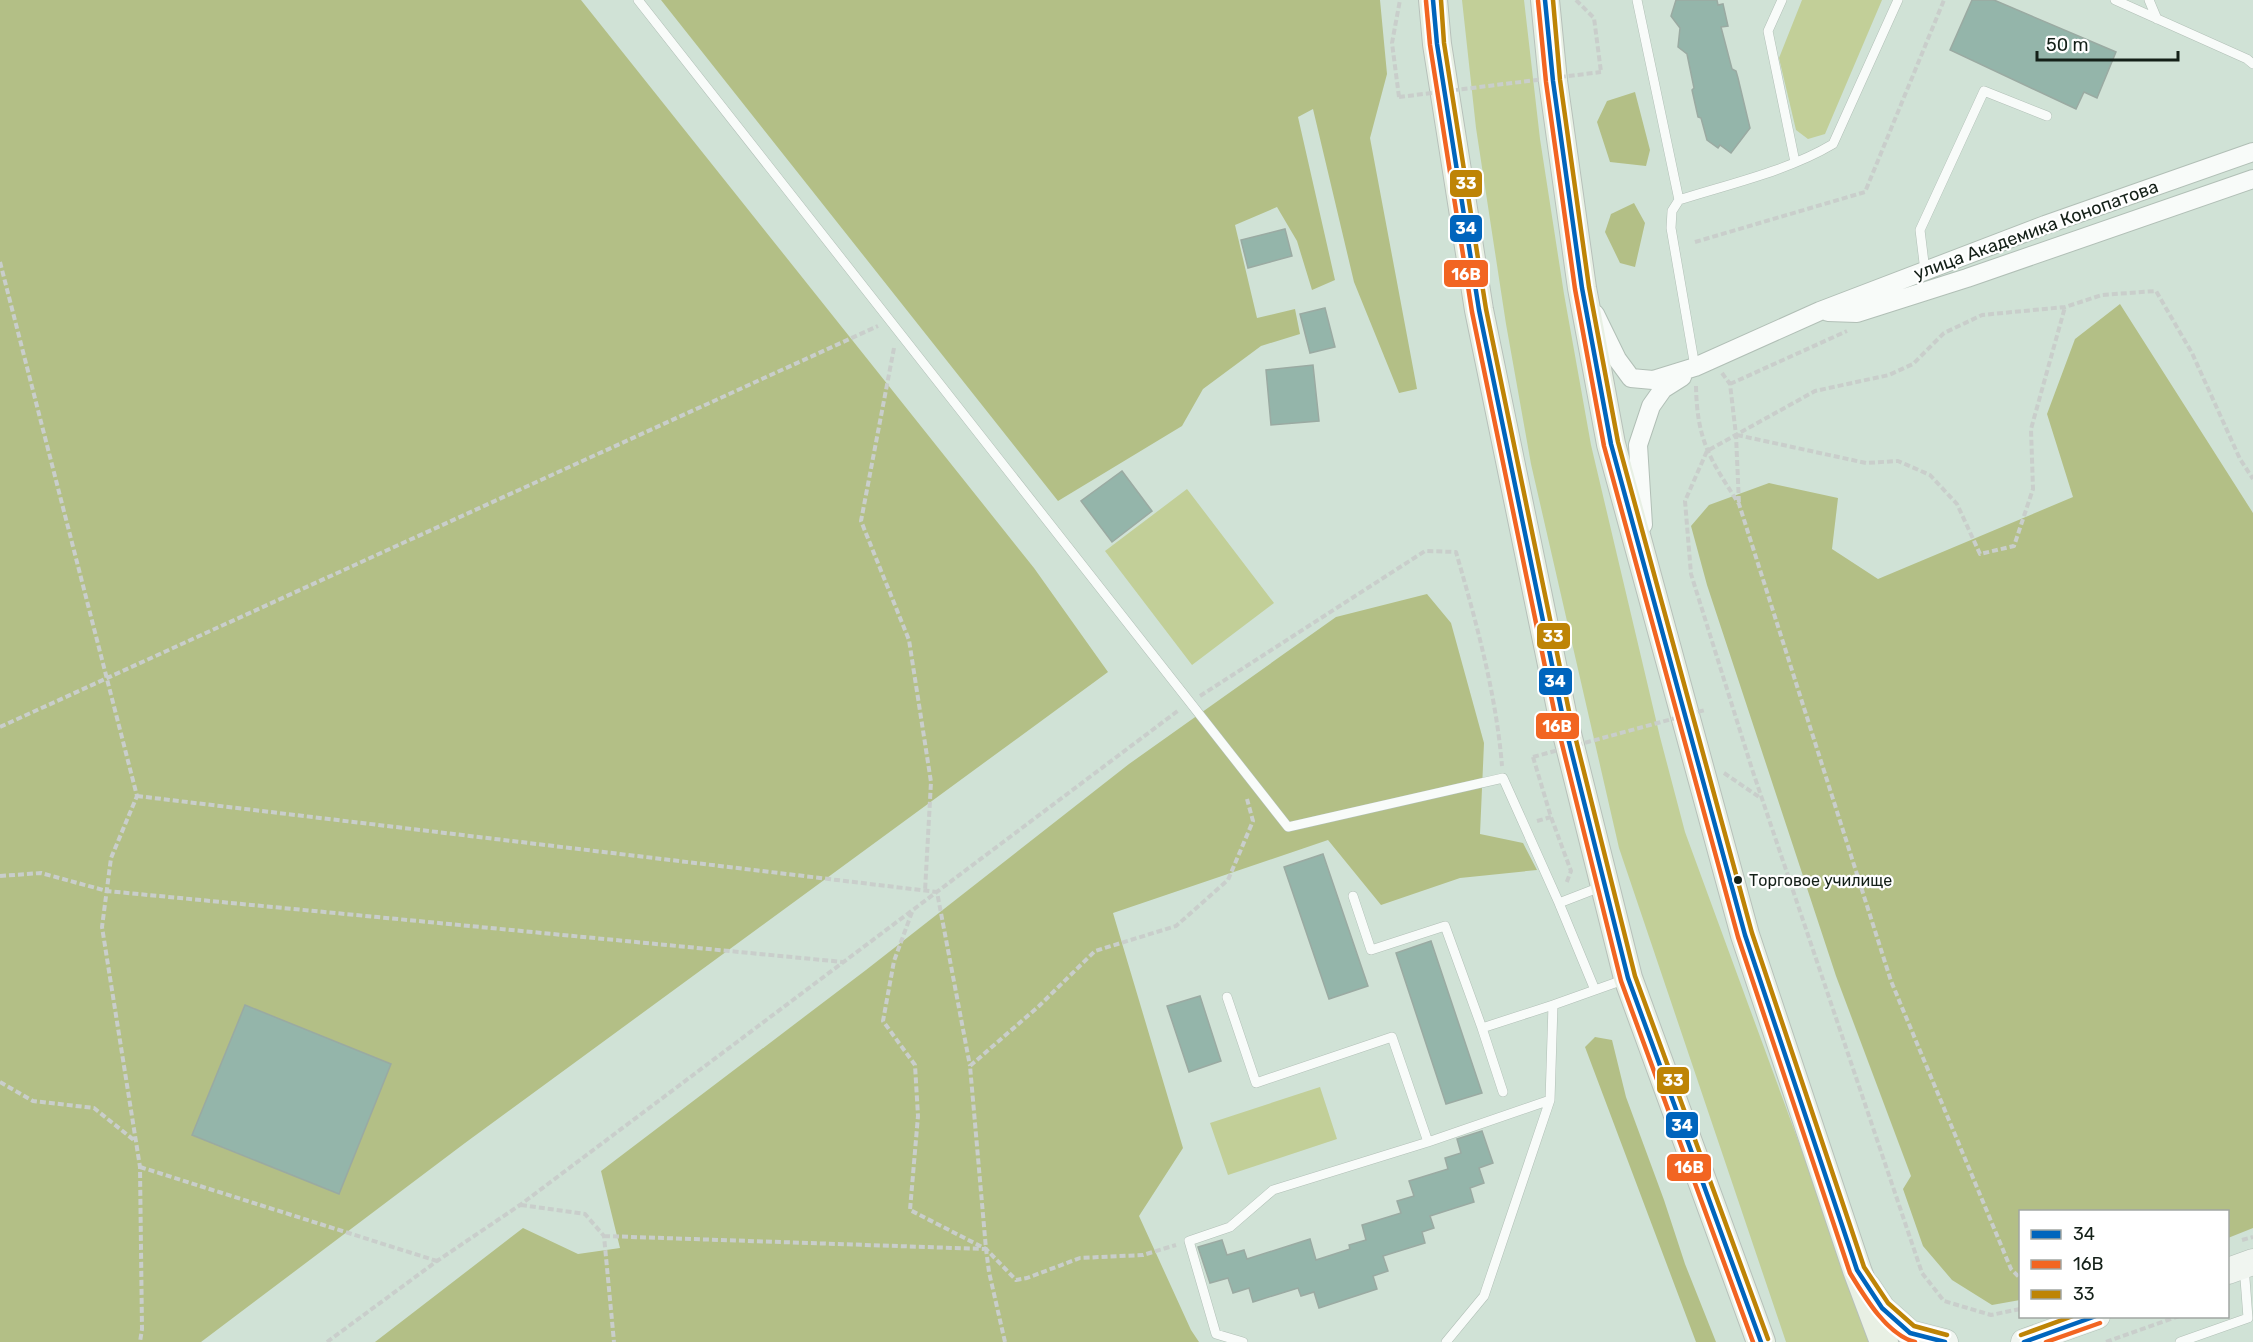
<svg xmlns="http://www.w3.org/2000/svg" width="2253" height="1342" font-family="Rubik,sans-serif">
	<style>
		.green { fill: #c2cf98 }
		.forest { fill: #b3bf86 }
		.building { fill: #94b5aa; stroke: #9aaaa2; stroke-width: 1.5 }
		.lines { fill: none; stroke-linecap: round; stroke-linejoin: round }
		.service-casing { stroke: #b1bfb6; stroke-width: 10 }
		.minor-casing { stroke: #b1bfb6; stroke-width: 20 }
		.secondary-casing { stroke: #b1bfb6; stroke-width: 27 }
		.primary-casing { stroke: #b7c0ba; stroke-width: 30 }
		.path { stroke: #c9cecb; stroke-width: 4; stroke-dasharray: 6 3; stroke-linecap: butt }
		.service { stroke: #f8fbf9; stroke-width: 9 }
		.minor { stroke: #f8fbf9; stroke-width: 18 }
		.secondary { stroke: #f0f5f0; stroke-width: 26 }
		.primary { stroke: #e8f0e4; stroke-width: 28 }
		.path-bridge { stroke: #c9cecb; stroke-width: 4; stroke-dasharray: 6 3; stroke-linecap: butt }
		.bus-1-casing { stroke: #fff; stroke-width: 9 }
		.bus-2-casing { stroke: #fff; stroke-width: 9 }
		.bus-3-casing { stroke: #fff; stroke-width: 9 }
		.bus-1 { stroke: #0065bd; stroke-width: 4.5 }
		.bus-2 { stroke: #f26522; stroke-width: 4.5 }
		.bus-3 { stroke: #be8406; stroke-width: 4.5 }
		.bus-dot { fill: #142018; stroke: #fff; stroke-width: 2 }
		.labels { text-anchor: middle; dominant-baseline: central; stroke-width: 4.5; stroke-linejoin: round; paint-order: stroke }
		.bus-label { font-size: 16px; fill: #142018; stroke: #fff; text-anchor: start }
		.street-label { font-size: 18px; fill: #142018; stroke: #fff }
		.line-badge { stroke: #fff; stroke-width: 2 }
		.badge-label { font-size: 16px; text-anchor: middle; font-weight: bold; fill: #fff }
	</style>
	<rect width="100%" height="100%" fill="#d0e2d6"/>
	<path class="green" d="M1462 0H1524L1540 139 1564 294 1591 445 1660 737 1685 832 1872 1342H1786L1619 848 1531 464 1506 324 1476 128Z
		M1802 0H1882L1825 134 1808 139 1796 130 1779 58Z
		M1187 489 1274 603 1192 665 1105 551Z
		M1320 1087 1337 1139 1228 1175 1210 1123Z"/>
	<path class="forest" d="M0 0H581L1034 568 1108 672 465 1143 201 1342H0Z
		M661 0H1380L1387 74 1370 138 1417 389 1399 393 1354 282 1313 109 1298 117 1335 280 1312 290 1297 241 1277 207 1235 225 1257 318 1295 309 1300 334 1261 346 1203 389 1182 426 1058 501Z
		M1635 92 1650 150 1646 166 1610 162 1597 122 1607 101Z
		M1634 203 1645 223 1635 267 1620 263 1605 232 1611 214Z
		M2120 304 2253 513V1228L2228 1238V1212H2020V1300L1992 1305 1952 1280 1923 1246 1903 1189 1911 1176 1836 976 1707 585 1691 526 1709 505 1769 483 1838 498 1832 549 1878 579 2073 497 2047 414 2075 339Z
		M1427 594 1451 623 1484 743 1480 834 1523 843 1537 870 1460 878 1381 905 1328 840 1113 913 1183 1148 1139 1216 1191 1330 1199 1342H375L523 1228 578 1254 620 1248 601 1171 866 970 1129 764 1336 617Z
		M1595 1037 1612 1040 1626 1097 1664 1200 1685 1264 1716 1342H1696L1585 1047Z"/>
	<path class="building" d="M1676 0H1717L1718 5 1723 4 1728 26 1721 27 1732 69 1736 71 1738 78 1750 128 1731 153 1720 145 1718 148 1707 140 1701 118 1698 117 1692 90 1694 88 1687 54 1678 47 1680 28 1671 16Z
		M1972 0H1994L2116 52 2097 98 2084 92 2076 109 1950 50Z
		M1285 229 1292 256 1248 268 1241 240Z
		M1325 308 1335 347 1310 353 1300 314Z
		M1313 365 1319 421 1271 425 1266 370Z
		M1122 471 1152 511 1112 542 1081 501Z
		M1323 854 1368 986 1329 999 1284 867Z
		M1431 941 1482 1093 1446 1104 1396 953Z
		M1200 996 1221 1061 1189 1072 1167 1006Z
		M245 1005 391 1064 339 1194 192 1135Z
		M1482 1131 1493 1163 1479 1168 1484 1183 1470 1188 1474 1202 1430 1216 1434 1228 1422 1232 1425 1243 1383 1256 1388 1271 1373 1276 1377 1289 1319 1308 1314 1292 1301 1296 1298 1288 1253 1302 1249 1288 1233 1293 1228 1278 1210 1283 1198 1247 1222 1240 1227 1255 1244 1250 1247 1259 1310 1239 1316 1260 1350 1249 1349 1245 1366 1240 1362 1225 1401 1213 1397 1201 1414 1196 1409 1181 1448 1169 1445 1158 1461 1153 1457 1139Z"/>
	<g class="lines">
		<g class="service-casing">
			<path id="service" d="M638 0 1288 827 1503 778 1559 903 1595 990
				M1637 0 1679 200
				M1782 0 1768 31 1795 162
				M2115 0 2247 59 2253 64
				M2149 0 2157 19
				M1925 271 1920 230 1984 91 2047 116
				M1695 367 1671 228 1672 211 1679 200C1729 184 1788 171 1833 144L1898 0
				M1353 896 1371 950 1445 926 1482 1028 1553 1005
				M1559 903 1603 886
				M1227 997 1256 1083 1392 1037 1428 1142 1550 1100
				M1482 1028 1503 1092
				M1243 1342 1216 1334 1189 1241 1230 1227 1273 1190 1428 1142
				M1446 1342 1484 1296 1550 1100 1553 1005 1626 979
				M2180 1342 2248 1318 2244 1266"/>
		</g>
		<g class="minor-casing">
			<path id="minor" d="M1828 312 1857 313 1967 278 2253 179
				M1595 314 1617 359 1631 378 1653 380 1695 367 1820 311 2045 225 2253 152
				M1643 525 1638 445 1651 406 1663 389 1682 377"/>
		</g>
		<g class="secondary-casing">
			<path id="secondary" d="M2228 1271 2253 1262
				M1868 1287 1882 1308 1910 1333 1945 1342
				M2024 1342 2097 1316"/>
		</g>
		<g class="primary-casing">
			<path id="primary" d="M1433 0 1437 44 1479 310 1563 718 1628 978 1761 1342
				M1545 0 1553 81 1582 288 1611 444 1745 935 1857 1270 1884 1342"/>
		</g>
		<path class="path" d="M1576 0 1594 18 1601 72
			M1399 97 1392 43 1400 0
			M1695 242 1865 192 1944 0
			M0 262 137 796 111 858 102 927 140 1167 142 1329 140 1342
			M894 348 861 521 909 640 931 782 925 891
			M1722 373 1730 384 1736 435 1739 504
			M1730 384 1847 331
			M1696 386C1697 441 1710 459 1739 504L1891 981 2011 1269 2020 1278
			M1737 435 1866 463 1898 461 1930 475 1957 504 1980 554 2014 546 2033 489 2031 429 2065 307
			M1200 696 1425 551 1456 552C1476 621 1496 693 1502 766
			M0 727 878 326
			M1533 757 1551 817 1571 871 1566 884
			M1724 773 1762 799
			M137 796 937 892 970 1066
			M1537 821 1551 817
			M0 876 41 873 107 891 843 962
			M912 912 894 961 883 1021 915 1065 918 1116 910 1210 986 1249 1016 1280 1027 1278 1080 1258 1143 1255 1176 1245
			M0 1082 33 1101 94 1108 135 1141
			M140 1167 437 1261
			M521 1205 585 1214 604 1236 614 1342
			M604 1236 984 1249
			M2242 1240 2253 1237
			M2020 1309 1991 1315 1944 1301 1922 1273 1752 769 1691 574 1685 501 1707 451 1815 391 1889 375 1913 364 1944 333 1982 315 2065 307 2102 295 2156 291 2192 353 2240 459 2253 479
			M327 1342 437 1261 520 1205 1179 710
			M1005 1342 989 1272 986 1249 970 1066 1039 1006 1095 951 1176 926 1228 880 1253 821 1247 799
			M2106 1342 2179 1316"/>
		<use href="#service" class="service"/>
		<use href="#minor" class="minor"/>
		<use href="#secondary" class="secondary"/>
		<use href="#primary" class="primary"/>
		<path class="path-bridge" d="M1399 97 1601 72
			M1533 757 1705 710"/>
		<g class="bus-1-casing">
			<path id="bus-1" d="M1433 0 1437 44 1479 310 1563 718 1628 978 1761 1342
				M1545 0 1553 81 1582 288 1611 444 1745 935 1857 1270 1882 1308 1910 1333 1945 1342
				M2024 1342 2096 1316"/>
		</g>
		<g class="bus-2-casing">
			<path id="bus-2" d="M1426 1 1430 45 1472 312 1556 720 1621 981 1753 1342
				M1538 1 1546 82 1575 289 1604 446 1738 937 1850 1273C1864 1296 1887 1335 1915 1342
				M2046 1342 2100 1323"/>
		</g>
		<g class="bus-3-casing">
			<path id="bus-3" d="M1441 0 1444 43 1486 309 1570 716 1635 976 1768 1339
				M1553 0 1560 80 1589 287 1618 442 1752 933 1864 1267 1888 1303 1914 1326 1947 1335
				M2021 1335 2073 1316"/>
		</g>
		<use href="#bus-1" class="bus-1"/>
		<use href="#bus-2" class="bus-2"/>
		<use href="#bus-3" class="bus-3"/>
	</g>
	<circle class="bus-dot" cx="1738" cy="880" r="5"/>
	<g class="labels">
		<g class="bus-label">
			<text x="1749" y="880">Торговое училище</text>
		</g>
		<g class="street-label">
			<text transform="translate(2036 230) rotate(-20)">улица Академика Конопатова</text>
		</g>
	</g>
	<g class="line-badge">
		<rect x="1449" y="169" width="34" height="29" rx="6" fill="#be8406"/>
		<rect x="1449" y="214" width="34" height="29" rx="6" fill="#0065bd"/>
		<rect x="1443" y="259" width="46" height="29" rx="6" fill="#f26522"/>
		<rect x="1536" y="622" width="35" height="28" rx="6" fill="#be8406"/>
		<rect x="1538" y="667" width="35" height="29" rx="6" fill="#0065bd"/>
		<rect x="1535" y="712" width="45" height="28" rx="6" fill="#f26522"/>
		<rect x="1656" y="1066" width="34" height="29" rx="6" fill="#be8406"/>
		<rect x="1665" y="1111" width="34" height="28" rx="6" fill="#0065bd"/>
		<rect x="1666" y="1153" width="46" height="29" rx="6" fill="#f26522"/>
	</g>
	<g class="badge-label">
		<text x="1466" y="189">33</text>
		<text x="1466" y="234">34</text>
		<text x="1466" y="280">16В</text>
		<text x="1553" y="642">33</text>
		<text x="1555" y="687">34</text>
		<text x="1557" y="732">16В</text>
		<text x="1673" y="1086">33</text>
		<text x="1682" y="1131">34</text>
		<text x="1689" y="1173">16В</text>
	</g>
	<rect x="2019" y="1210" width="210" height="108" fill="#ffffff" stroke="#a1a6a3" stroke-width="1.5"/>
	<rect x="2031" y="1230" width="30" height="9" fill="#0065bd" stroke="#a1a6a3" stroke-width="1.5"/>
	<text x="2073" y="1240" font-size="18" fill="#142018">34</text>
	<rect x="2031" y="1260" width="30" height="9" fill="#f26522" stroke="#a1a6a3" stroke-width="1.5"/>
	<text x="2073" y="1270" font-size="18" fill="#142018">16В</text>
	<rect x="2031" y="1290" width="30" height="9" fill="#be8406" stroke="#a1a6a3" stroke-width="1.5"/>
	<text x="2073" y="1300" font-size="18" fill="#142018">33</text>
	<path d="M2037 51v9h141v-9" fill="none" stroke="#142018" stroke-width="3"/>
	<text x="2046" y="51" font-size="18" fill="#142018" stroke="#ffffff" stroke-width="4.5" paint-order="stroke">50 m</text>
</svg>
